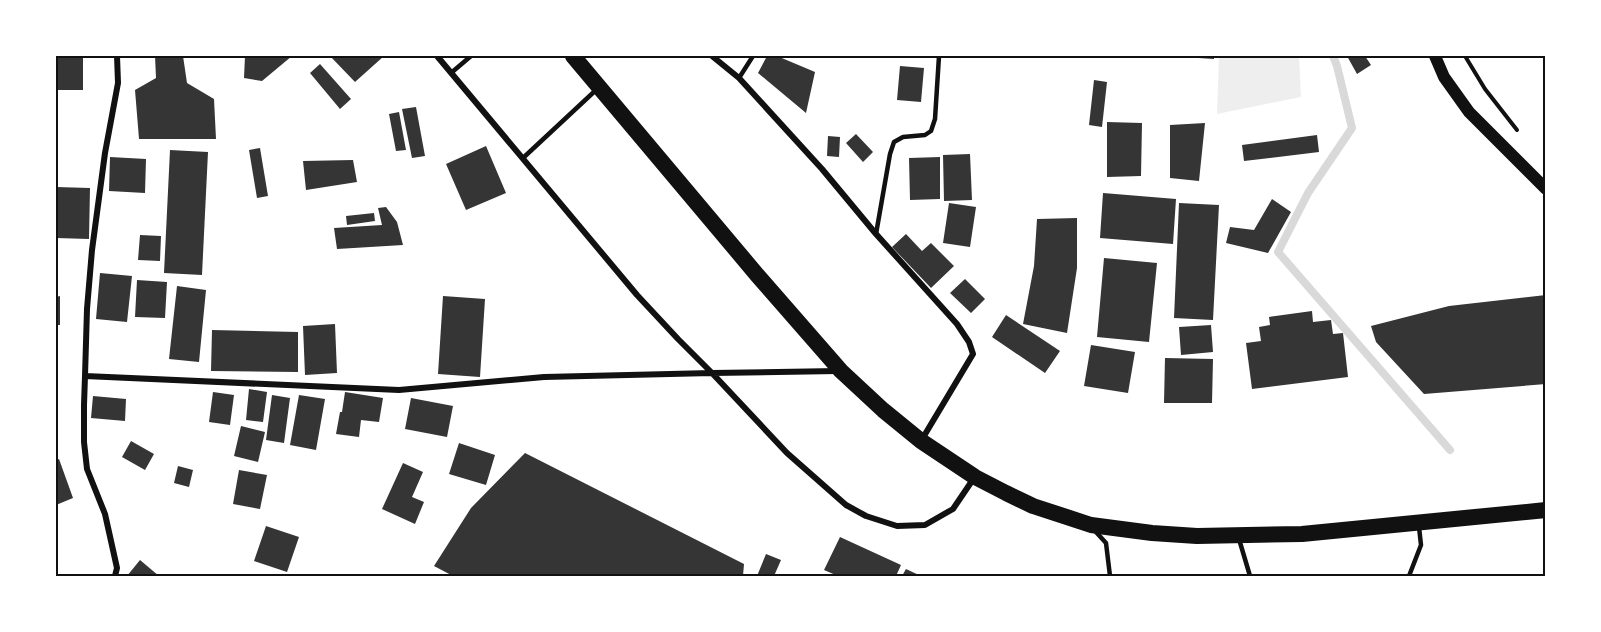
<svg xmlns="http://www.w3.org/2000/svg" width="1601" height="632" font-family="'DM Sans',sans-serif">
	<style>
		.green { fill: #eee }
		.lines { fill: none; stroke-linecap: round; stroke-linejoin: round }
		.stream { stroke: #d9d9d9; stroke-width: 8 }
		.building { fill: #353535 }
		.path { stroke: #111; stroke-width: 4 }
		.service { stroke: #111; stroke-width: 4.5 }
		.minor { stroke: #111; stroke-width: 6 }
		.secondary { stroke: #111; stroke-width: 12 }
		.trunk { stroke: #111; stroke-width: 16 }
		.neatline { fill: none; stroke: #111; stroke-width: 2 }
	</style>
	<rect width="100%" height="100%" fill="#fff"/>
	<path class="green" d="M1219 56H1299L1301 97 1217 114Z"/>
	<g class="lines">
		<path class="stream" d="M1333 56 1337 66 1352 128 1308 193 1278 252 1450 450"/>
	</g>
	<path class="building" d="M56 56H83V90H56Z
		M155 56H183L187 83 214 99 216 139H139L135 90 156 78Z
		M245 56H292L262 81 244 78Z
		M330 56H384L355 82Z
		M767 56H777L815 72 806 113 758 73Z
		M1183 56H1214V59L1183 57Z
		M1347 56H1365L1371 65 1357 74Z
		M320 64 351 99 340 109 310 73Z
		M900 66 924 68 921 102 897 100Z
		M1094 80 1107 82 1102 127 1089 125Z
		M416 107 425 156 412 158 402 109Z
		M399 112 406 150 396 151 389 114Z
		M1107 122 1142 123 1141 176 1107 177Z
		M1205 123 1199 181 1170 178V125Z
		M856 134 873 152 863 162 846 143Z
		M1317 135 1319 152 1244 161 1242 145Z
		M828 136 840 137 839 157 827 156Z
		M486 146 506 193 466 210 446 164Z
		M260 148 268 196 257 198 249 150Z
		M170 150 208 152 202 275 164 273Z
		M970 154 972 200 944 201 943 155Z
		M110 157 146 159 145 193 109 191Z
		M940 157V199L910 200 909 158Z
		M353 160 357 182 306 190 303 161Z
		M56 187 90 188 89 239 56 238Z
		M1103 193 1176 199 1173 244 1100 238Z
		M1272 199 1291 212 1268 253 1226 243 1230 227 1254 230Z
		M949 203 976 207 970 247 943 243Z
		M1179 203 1219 205 1213 320 1174 318Z
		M386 207 397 222 403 245 337 249 334 228 382 225 378 208Z
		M374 213 375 221 347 225 346 216Z
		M1077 218V268L1067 333 1023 324 1034 266 1037 219Z
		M906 234 922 251 931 243 954 266 931 288 892 247Z
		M140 235 161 236 160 261 138 260Z
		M1104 258 1157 263 1149 342 1097 337Z
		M100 273 132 276 127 322 96 319Z
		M965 279 985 299 971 313 950 293Z
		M137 280 167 282 165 318 135 317Z
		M177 286 206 290 199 362 169 359Z
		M1546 295V384L1424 394 1376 342 1371 326 1449 306Z
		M60 296V325H56V297Z
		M443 296 485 299 480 377 438 374Z
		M1312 311 1313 322 1331 320 1333 334 1343 333 1348 377 1252 389 1246 343 1261 341 1259 327 1270 325 1269 317Z
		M1006 315 1060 351 1045 373 992 337Z
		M335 324 337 373 305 375 303 326Z
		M1211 325 1213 352 1181 355 1179 327Z
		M212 330 298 332V372L211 371Z
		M1091 345 1135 352 1128 393 1084 386Z
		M1165 358 1213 359 1212 403H1164Z
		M249 389 267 392 263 422 246 420Z
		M213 392 234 395 230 425 209 422Z
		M345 392 383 398 379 422 361 420 359 437 336 434 340 412H342Z
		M272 395 290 398 284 443 266 440Z
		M299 395 325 399 316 450 290 445Z
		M93 396 126 399 125 421 91 418Z
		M411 398 453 406 447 437 405 429Z
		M241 426 265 432 258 462 234 456Z
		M131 441 154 454 145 470 122 457Z
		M459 443 495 455 486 485 449 474Z
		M525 453 744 564 743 576H453L434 566 471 508Z
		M59 459 73 498 56 505V460Z
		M403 463 423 472 412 497 424 502 415 524 382 509Z
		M178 466 193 470 189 487 174 483Z
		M239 470 267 475 260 509 233 504Z
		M266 526 299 537 287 572 254 561Z
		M840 537 901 565 896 576H838L824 570Z
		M766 554 781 560 774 576H757Z
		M140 560 159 576H127Z
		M906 569 921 576H902Z"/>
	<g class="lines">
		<path class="path" d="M1465 56 1485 89 1517 130"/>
		<path class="service" d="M451 73 471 56
			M739 78 753 56
			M523 158 596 90
			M876 234 890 154 894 142 903 137 925 135 931 131 935 119 939 56
			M1096 532 1106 543 1110 576
			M1239 539 1250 576
			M1409 576 1421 545 1419 527"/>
		<path class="minor" d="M117 56 118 83 105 153 92 250 87 309 85 376 399 390 544 377 712 373 838 371
			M437 56 637 295 678 339 712 373 787 453 846 505 866 516 897 526 925 525 953 509 974 478
			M712 56 739 78 822 169 876 234 957 324 969 342 973 354 921 441
			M85 376 84 405V442L87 469 105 514 117 568 115 576"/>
		<path class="secondary" d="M1435 56 1444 77 1469 112 1546 189"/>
		<path class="trunk" d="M573 56 758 276 841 371 883 410 921 441 975 477 1006 493 1033 506 1091 525 1152 533 1197 536 1302 534 1546 510"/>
	</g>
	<rect width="1601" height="632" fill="none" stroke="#ffffff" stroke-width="114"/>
	<rect x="57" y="57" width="1487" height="518" class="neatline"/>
</svg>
